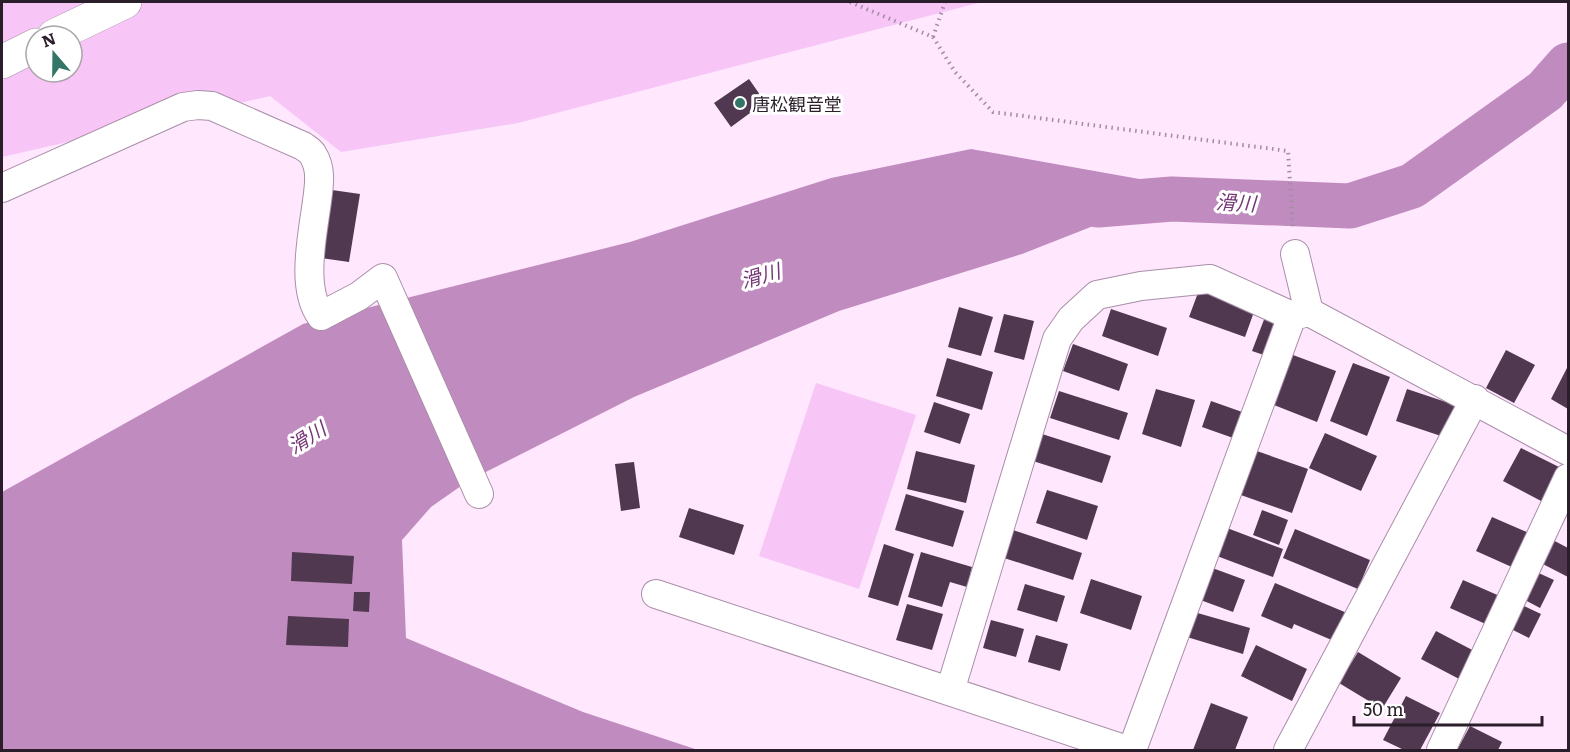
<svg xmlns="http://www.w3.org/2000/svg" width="1570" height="752" font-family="Literata,'Noto Sans JP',serif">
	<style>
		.green { fill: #f8c5f7; fill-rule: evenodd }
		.water { fill: #c08bbf }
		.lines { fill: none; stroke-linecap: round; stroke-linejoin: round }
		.river { stroke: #c08bbf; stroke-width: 45 }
		.building { fill: #503950 }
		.street-casing { stroke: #a98ea8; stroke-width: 30 }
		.highway-casing { stroke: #a98ea8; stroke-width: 34 }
		.path { stroke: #a18ea0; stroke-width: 4; stroke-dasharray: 1.5 4.5; stroke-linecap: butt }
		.street { stroke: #fff; stroke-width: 28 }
		.highway { stroke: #fff; stroke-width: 33 }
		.poi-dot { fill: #337667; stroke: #fff; stroke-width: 2 }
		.labels { text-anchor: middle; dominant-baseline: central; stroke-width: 6; stroke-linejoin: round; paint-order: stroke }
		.poi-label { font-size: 18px; fill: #291e29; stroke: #fff; text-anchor: start }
		.water-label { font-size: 20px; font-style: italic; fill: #763777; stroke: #fff }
	</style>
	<rect width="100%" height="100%" fill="#ffe7fe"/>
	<path class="green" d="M2 2H982L518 123 341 152 270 96 2 157ZM36 36H72V72H36Z
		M816 383 916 415 859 589 759 556Z"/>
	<path class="water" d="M971 149 1190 188 1022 254 839 311 634 397 468 481 431 507 402 540 406 638 583 712 698 750H2V492L303 324 630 242 831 178Z"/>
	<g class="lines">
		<path class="river" d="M1098 205 1172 199 1350 206 1412 186 1545 91 1568 65"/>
	</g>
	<path class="building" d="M749 79 765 102 731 127 714 103Z
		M325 189 360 194 349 262 314 257Z
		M1199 290 1255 309 1245 337 1189 317Z
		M959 307 993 317 981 356 948 347Z
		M1111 309 1167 328 1158 356 1102 336Z
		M1004 314 1034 321 1024 360 994 352Z
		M1265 317 1285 325 1273 358 1252 351Z
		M1073 344 1128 364 1119 391 1063 371Z
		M1506 350 1535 365 1514 403 1486 388Z
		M1293 355 1336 371 1317 422 1274 405Z
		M947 358 993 372 982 410 936 396Z
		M1353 363 1390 377 1367 436 1330 421Z
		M1568 366V409L1551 399Z
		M1156 389 1195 400 1181 447 1142 434Z
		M1407 389 1458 406 1447 438 1396 421Z
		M1059 391 1128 413 1119 440 1050 418Z
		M1211 401 1245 413 1236 439 1202 427Z
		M934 402 970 414 960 444 924 432Z
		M1325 433 1377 456 1361 491 1309 468Z
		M1042 434 1111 456 1102 483 1033 461Z
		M1521 448 1561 468 1543 502 1503 481Z
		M1254 450 1308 469 1292 513 1238 494Z
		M916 451 975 465 966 503 907 489Z
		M634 462 640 508 621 511 615 464Z
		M1047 490 1098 506 1087 540 1036 523Z
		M906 494 964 511 953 547 895 530Z
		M689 508 744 525 734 555 679 537Z
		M1262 510 1288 520 1279 545 1253 535Z
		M1492 517 1529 533 1514 568 1476 551Z
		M1227 528 1283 549 1273 577 1217 556Z
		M1295 529 1370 560 1358 589 1283 558Z
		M1013 530 1082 553 1073 580 1004 558Z
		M1549 538 1568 548V577L1537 561Z
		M884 544 914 554 898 606 868 597Z
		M292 552 354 556 352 584 291 581Z
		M921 552 972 567 967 587 950 582 942 607 908 597Z
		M1207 566 1245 580 1233 612 1195 598Z
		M1532 570 1554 580 1540 608 1519 597Z
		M1091 579 1142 596 1131 630 1080 613Z
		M1463 580 1502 597 1490 626 1450 608Z
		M1275 583 1347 613 1334 641 1294 624 1292 629 1261 616Z
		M1025 584 1065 596 1057 622 1017 610Z
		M354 592H370L369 612 353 611Z
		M907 604 943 614 932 650 896 640Z
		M1522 605 1541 614 1529 638 1511 629Z
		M1194 612 1250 628 1243 654 1187 637Z
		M288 616 349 619 348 647 286 645Z
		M991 620 1024 629 1016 657 983 648Z
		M1436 631 1478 653 1463 681 1421 659Z
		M1036 635 1068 644 1060 671 1028 662Z
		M1256 645 1307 669 1292 701 1241 676Z
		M1358 652 1401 678 1382 709 1339 683Z
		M1406 696 1440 713 1420 750H1404L1383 740Z
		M1211 703 1248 717 1235 750H1193Z
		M1470 726 1502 742 1498 750H1457Z"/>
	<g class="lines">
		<g class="street-casing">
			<path id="street" d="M2 188 183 107 198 105 212 106 303 146C307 149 311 151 313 155 322 169 319 186 317 201 313 233 300 288 321 316L359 296 383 278 479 494
				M1295 254 1309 312 1568 451
				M656 594 1127 750
				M950 691 1057 339 1071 319 1097 295 1141 286 1210 279 1292 316
				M1132 750 1292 316 1309 312
				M1288 750 1475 399
				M1441 750 1568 478"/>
		</g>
		<g class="highway-casing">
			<path id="highway" d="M54 36 125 2
				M2 62 36 45"/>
		</g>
		<path class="path" d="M850 2 933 37 955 72 993 112 1288 151 1293 229
			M933 37 945 2"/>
		<use href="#street" class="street"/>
		<use href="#highway" class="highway"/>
	</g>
	<circle class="poi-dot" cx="740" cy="103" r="6"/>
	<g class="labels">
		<g class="poi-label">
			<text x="752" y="103">唐松観音堂</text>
		</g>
		<g class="water-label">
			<text transform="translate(1236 201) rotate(3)">滑川</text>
			<text transform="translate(760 274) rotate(-16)">滑川</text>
			<text transform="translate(306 436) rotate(-32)">滑川</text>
		</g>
	</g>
	<rect width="1570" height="752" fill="none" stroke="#291e29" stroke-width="6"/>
	<g transform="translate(54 54) rotate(340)"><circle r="28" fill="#ffffff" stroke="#a9a5a9" stroke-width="1.5"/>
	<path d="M0-4.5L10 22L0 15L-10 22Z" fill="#337667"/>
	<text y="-9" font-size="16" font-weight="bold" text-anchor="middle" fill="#291e29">N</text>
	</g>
	<path d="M1354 716v9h188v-9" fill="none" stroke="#291e29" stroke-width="3"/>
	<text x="1363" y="716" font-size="18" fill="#291e29" stroke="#ffffff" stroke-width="4.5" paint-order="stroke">50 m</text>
</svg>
